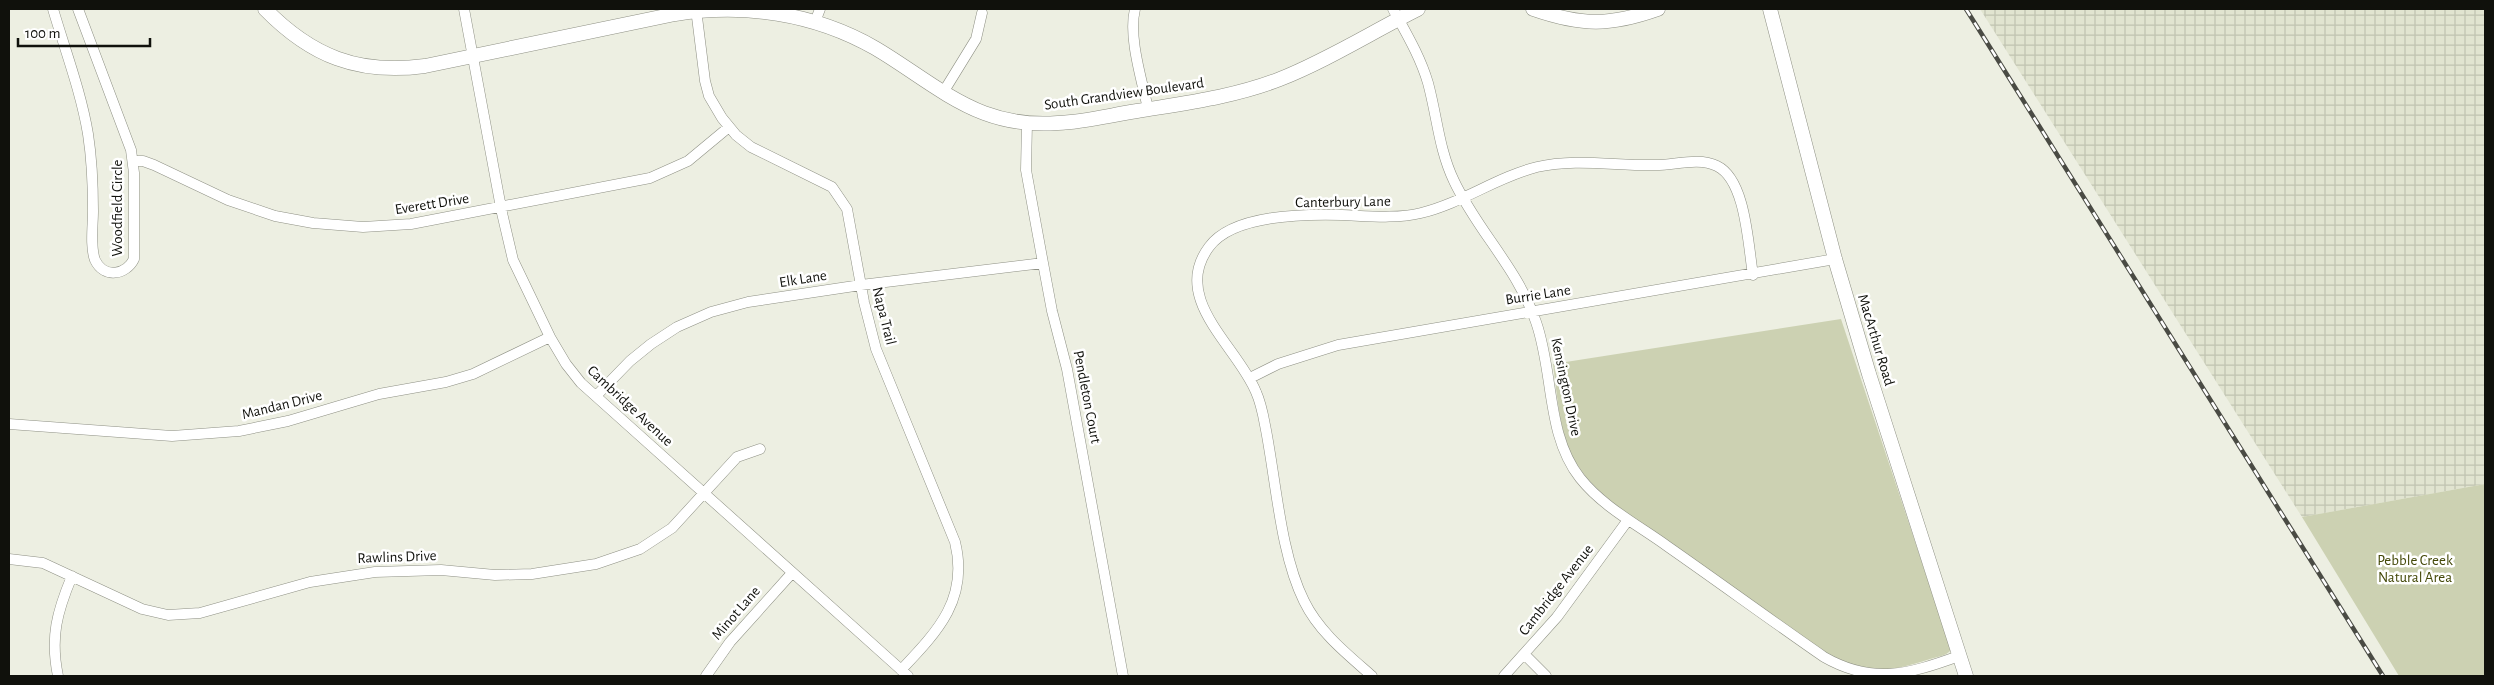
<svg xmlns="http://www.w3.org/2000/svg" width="2494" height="685" font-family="'Alegreya Sans',sans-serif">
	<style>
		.industrial { fill: url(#industrial-grid) }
		.green { fill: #ccd1b2 }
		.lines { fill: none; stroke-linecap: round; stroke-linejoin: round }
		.street-casing { stroke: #8e9084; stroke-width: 11 }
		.secondary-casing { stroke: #8e9084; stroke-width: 15 }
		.street { stroke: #fff; stroke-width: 10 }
		.secondary { stroke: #fff; stroke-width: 14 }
		.rail-casing { stroke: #4a4b44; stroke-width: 4.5 }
		.rail { stroke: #fff; stroke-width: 2.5; stroke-dasharray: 8; stroke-linecap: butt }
		.labels { text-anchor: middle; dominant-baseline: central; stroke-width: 5; stroke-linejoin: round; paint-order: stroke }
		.street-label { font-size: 15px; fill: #10110c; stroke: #fff }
		.park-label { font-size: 15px; fill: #444909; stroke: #fff }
	</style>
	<defs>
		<pattern id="industrial-grid" width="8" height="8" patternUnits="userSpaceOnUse" patternTransform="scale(1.25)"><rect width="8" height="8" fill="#e1e4d0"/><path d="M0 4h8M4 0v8" fill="none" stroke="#c0c3b1"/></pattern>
	</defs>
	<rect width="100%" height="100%" fill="#edefe2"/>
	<path class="industrial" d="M1980 9H2485V484L2302 517Z"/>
	<path class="green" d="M1841 319 1951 650C1946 656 1937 657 1930 659 1886 673 1876 673 1833 658L1621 509C1561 463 1562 435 1553 364Z
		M2485 484V676H2399L2302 517Z"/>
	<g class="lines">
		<g class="street-casing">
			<path id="street" d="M53 9C65 50 81 92 88 134 92 160 93 185 93 211 93 225 90 247 95 260 104 279 126 275 134 259V173L131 150 78 9
				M464 9 502 213 513 260 550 337 566 364 581 383 619 417 908 676
				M696 9 705 81 709 96 722 118 736 135 751 147 832 187 847 209 864 302 876 349 955 542C969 599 938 631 901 670
				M1135 9C1128 37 1142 80 1148 109
				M1393 9C1406 33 1420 56 1428 83 1437 116 1439 150 1454 181 1478 232 1517 267 1536 322 1554 373 1546 435 1580 478 1603 507 1638 525 1667 546 1720 583 1772 621 1824 657 1873 685 1909 674 1959 656
				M815 22 820 9
				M944 91 976 39 982 13
				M1027 123 1026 170 1043 263 1052 311 1067 369 1123 676
				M133 161H143L154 165 228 200 275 216 313 223 363 227 411 224 650 178 688 161 729 127
				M1250 378 1278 364 1338 345 1835 259
				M596 396 630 361 651 344 677 327 711 312 748 302 861 285 1043 263
				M9 424 172 436 239 431 288 421 379 394 446 382 473 374 550 337
				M9 559 43 563 142 609 168 615 200 613 310 582 375 572 441 570 495 575 532 574 596 564 640 549 672 528 737 457 760 449
				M1524 654 1546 676
				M58 676C50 637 57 612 72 576
				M706 676 730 642 792 573
				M1372 676C1347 654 1319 632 1304 601 1280 553 1276 479 1265 425 1263 414 1261 403 1256 392 1238 347 1170 299 1209 247 1233 214 1305 214 1342 215 1368 216 1396 219 1421 213 1462 203 1497 177 1537 167 1575 158 1617 166 1656 165 1675 165 1699 157 1717 166 1746 180 1748 245 1753 275
				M1504 676 1557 617 1628 520"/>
		</g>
		<g class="secondary-casing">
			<path id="secondary" d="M265 9C311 56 358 75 425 66L675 14C743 3 814 13 875 48 911 69 945 98 984 113 1008 122 1033 125 1058 123 1084 122 1111 115 1137 111 1185 103 1234 97 1280 79 1328 60 1372 32 1418 9
				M1533 9C1582 26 1610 26 1658 9
				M1770 9 1835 259 1869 374 1966 676"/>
		</g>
		<use href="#street" class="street"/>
		<use href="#secondary" class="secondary"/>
		<g class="rail-casing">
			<path id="rail" d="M1966 9 2383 676"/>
		</g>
		<use href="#rail" class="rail"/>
	</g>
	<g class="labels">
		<g class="street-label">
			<text transform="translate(1124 94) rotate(-8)">South Grandview Boulevard</text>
			<text transform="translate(1343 202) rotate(-1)">Canterbury Lane</text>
			<text transform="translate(432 204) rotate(-9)">Everett Drive</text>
			<text transform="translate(117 208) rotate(-90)">Woodfield Circle</text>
			<text transform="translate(803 279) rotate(-9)">Elk Lane</text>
			<text transform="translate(1538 295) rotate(-9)">Burrie Lane</text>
			<text transform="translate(884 316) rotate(76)">Napa Trail</text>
			<text transform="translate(1876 340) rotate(73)">MacArthur Road</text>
			<text transform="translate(1566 387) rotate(78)">Kensington Drive</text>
			<text transform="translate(1087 397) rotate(79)">Pendleton Court</text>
			<text transform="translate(282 405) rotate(-14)">Mandan Drive</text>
			<text transform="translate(630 406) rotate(43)">Cambridge Avenue</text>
			<text transform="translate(397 557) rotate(-2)">Rawlins Drive</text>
			<text transform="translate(1556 590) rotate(-52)">Cambridge Avenue</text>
			<text transform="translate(736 613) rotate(-49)">Minot Lane</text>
		</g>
		<g class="park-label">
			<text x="2415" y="560">Pebble Creek<tspan x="2415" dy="17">Natural Area</tspan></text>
		</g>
	</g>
	<rect width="2494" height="685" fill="none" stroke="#10110c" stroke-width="20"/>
	<path d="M18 38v8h132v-8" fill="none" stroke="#10110c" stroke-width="2.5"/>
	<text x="25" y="38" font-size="15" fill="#10110c" stroke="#ffffff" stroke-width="4" paint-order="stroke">100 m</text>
</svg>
